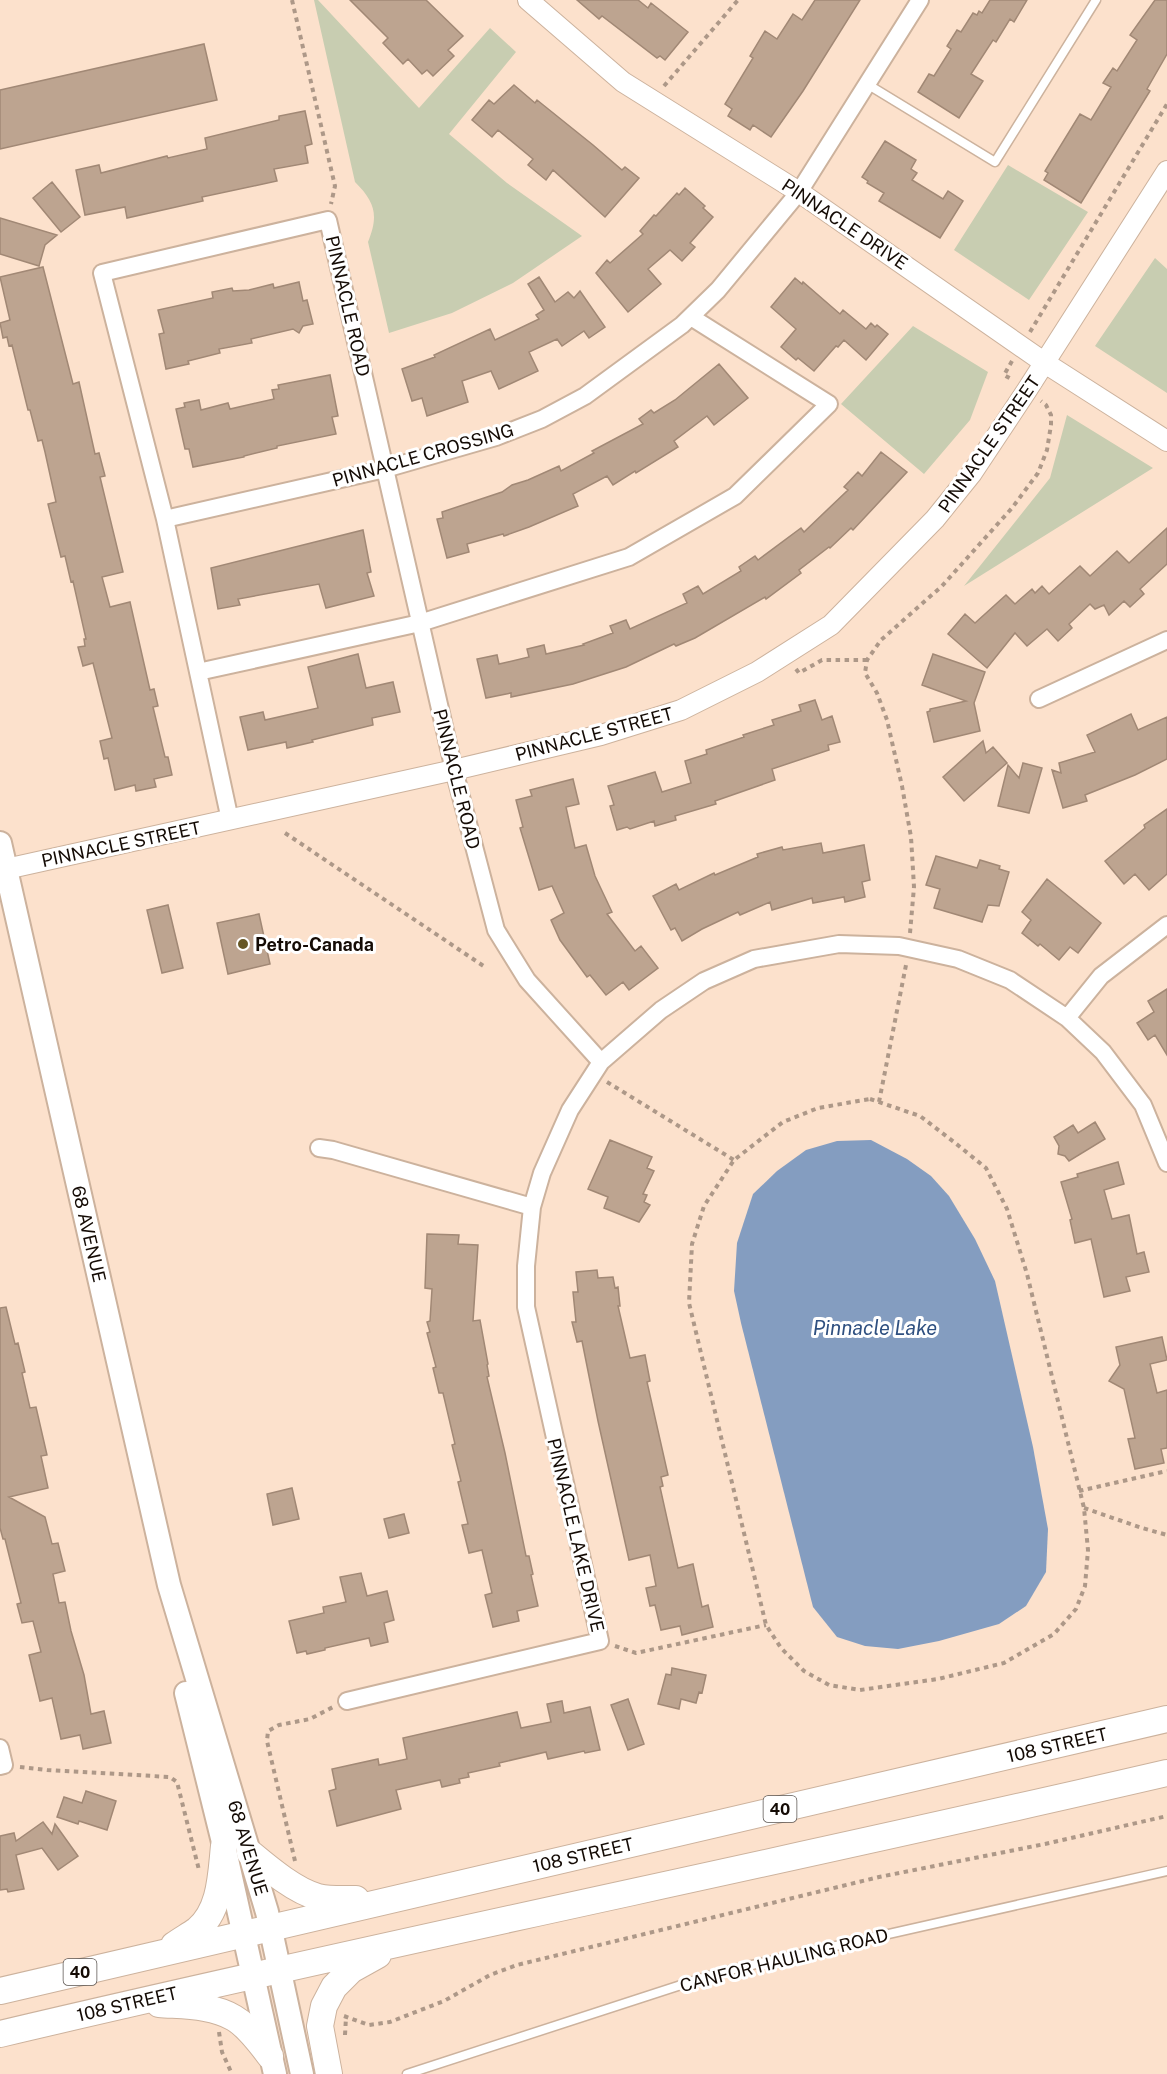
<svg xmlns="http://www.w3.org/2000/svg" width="1167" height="2074" font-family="'Public Sans',sans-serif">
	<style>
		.green { fill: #c8cdb1 }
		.water { fill: #849dc0 }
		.building { fill: #bda490; stroke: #a18875; stroke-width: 1.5 }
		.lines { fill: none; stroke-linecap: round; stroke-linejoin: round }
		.service-casing { stroke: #ccb29d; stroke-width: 11 }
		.minor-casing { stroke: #ccb29d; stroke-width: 20 }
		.tertiary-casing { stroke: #ccb29d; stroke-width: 22 }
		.secondary-casing { stroke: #ccb29d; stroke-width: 26 }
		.primary-casing { stroke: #ccb29d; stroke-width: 28 }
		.path { stroke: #ad9888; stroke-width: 4; stroke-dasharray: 4.5 4.5; stroke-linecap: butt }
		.service { stroke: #fff; stroke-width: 8 }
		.minor { stroke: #fff; stroke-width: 16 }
		.tertiary { stroke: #fff; stroke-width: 20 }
		.secondary { stroke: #fff; stroke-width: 22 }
		.primary { stroke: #fff; stroke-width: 26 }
		.poi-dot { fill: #665624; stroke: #fff; stroke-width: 2 }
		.labels { text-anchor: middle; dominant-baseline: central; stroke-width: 6; stroke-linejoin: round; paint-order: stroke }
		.shield { fill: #fff; stroke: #5a5450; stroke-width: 1.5 }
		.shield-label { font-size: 16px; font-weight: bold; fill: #140b05 }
		.street-label { font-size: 18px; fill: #140b05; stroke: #fff }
		.poi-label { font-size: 18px; font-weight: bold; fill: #140b05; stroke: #fff; text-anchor: start }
		.water-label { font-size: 20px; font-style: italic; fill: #2f5080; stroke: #fff }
	</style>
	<rect width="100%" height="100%" fill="#fce1cc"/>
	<path class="green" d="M314 0H318L419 108 490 28 516 52 449 134 507 183 582 236 513 283 452 313 389 333 368 242C379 215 375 202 355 182Z
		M1008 165 1088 212 1029 300 954 250Z
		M1155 258 1167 269V393L1095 346Z
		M913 326 988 372 970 420 924 474 841 404Z
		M1067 415 1153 468 964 586 1050 478Z"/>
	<path class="water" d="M871 1140 907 1159 931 1176 949 1196 975 1239 995 1281 1033 1447 1048 1529 1046 1572 1026 1606 999 1624 939 1641 898 1649 865 1646 837 1637 813 1607 741 1323 734 1291 737 1243 753 1194 777 1171 806 1150 837 1141Z"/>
	<path class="building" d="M350 0H426L463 36 448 50 454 56 433 76 427 70 422 74 408 59 403 64 383 43 388 38Z
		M577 0H638L648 8 651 3 688 32 665 60 660 56 657 58 602 16 599 19Z
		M815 0H860L803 91 771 137 753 125 750 130 728 116 732 109 725 104 753 58 750 56 765 31 777 39 793 14 802 20Z
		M990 0H1027L1014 22 1010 19 996 42 993 40 971 74 983 81 959 118 918 92 929 74 934 76 951 49 947 46 957 30 961 32 973 13 977 15 979 11 982 13Z
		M1155 0H1167V54L1147 89 1150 91 1081 203 1044 180 1048 173 1045 171 1080 114 1091 120 1111 87 1103 83 1113 68 1117 71 1137 40 1130 35Z
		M204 44 217 100 0 149V90Z
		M514 85 535 103 537 100 593 145 622 170 625 167 639 178 605 217 553 170 546 180 528 165 533 159 498 130 492 137 472 120 489 100 494 104Z
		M305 111 312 144 305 146 308 163 274 169 277 181 202 197 203 201 127 218 125 207 85 215 76 170 99 165 101 173 167 156 168 158 207 149 205 138 279 120V116Z
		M885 141 916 160 911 169 917 173 912 180 943 199 948 191 963 201 940 238 879 201 884 193 867 183 868 181 862 177Z
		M52 182 80 217 61 232 33 198Z
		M685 188 705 206 703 208 713 217 690 243 695 247 682 261 670 250 648 269 661 284 628 312 596 273 607 260 610 263 643 234 640 231 654 215 656 216 677 193 679 195Z
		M0 218 57 235 45 245 39 266 0 254Z
		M43 267 73 384 79 382 95 454 99 453 105 476 100 477 123 572 102 577 110 607 130 602 150 690 154 689 158 706 153 707 165 757H168L172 775 154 779 156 787 136 791 135 785 115 790 108 758 104 759 100 741 112 738 93 663 83 666 78 647 85 646 84 639H86L73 581 71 582 65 556 61 557 48 504 56 502 45 452 42 440 38 441 30 410H28L12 345 9 346 7 337 3 338 0 323 10 320 0 277Z
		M539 277 555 302 568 292 574 298 580 291 605 327 589 338 584 331 562 346 557 339 529 352 538 371 499 389 491 371 462 381 468 402 427 416 422 398 412 401 402 369 435 357 434 355 490 329 495 340 539 319 536 315 544 310 528 284Z
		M795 278 802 284 803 282 840 314 843 310 866 329 871 323 875 327 877 325 888 334 866 360 844 340 838 347 836 346 814 371 798 358 796 360 781 347 796 329 771 307Z
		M299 282 303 301 307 300 313 324 303 326 299 333 293 329 251 339 252 343 219 349 220 353 188 361 189 364 166 369 159 334 164 333 158 310 213 298 212 292 232 288 233 291 249 290 273 284 274 288Z
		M719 364 748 398 714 425 707 416 674 441 678 447 636 473 635 471 613 485 607 476 573 494 578 506 529 527 504 536 503 534 467 544 469 552 447 558 437 519 443 518 442 512 502 492 512 485 528 480 559 466 561 471 594 453 592 451 643 424 639 419 651 410 654 413 675 400Z
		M330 375 338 416 332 417 336 434 277 446V448L244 456V457L193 467 189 449H185L176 409 185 407 184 403 199 400 201 410 228 403 230 409 274 399 272 390 279 389 278 385Z
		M881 452 907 472 853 530 851 528 830 548 829 547 799 570 801 573 766 599 765 597 695 638 676 646 674 644 626 667 573 684 511 697V693L486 698 477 659 497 655 499 664 529 657 527 649 544 645 546 654 584 645 583 644 613 633 610 626 626 620 630 629 687 603 683 594 698 586 703 594 741 571 739 567 755 556 758 560 801 528 804 532 848 490 844 487 858 472 862 476Z
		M1167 528V564L1140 589 1144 594 1130 607 1124 601 1109 615 1104 605 1095 609 1090 604 1069 624 1072 628 1058 641 1047 629 1027 646 1015 633 987 668 948 634 965 614 975 623 1006 595 1015 604 1032 589 1035 593 1042 586 1049 594 1080 566 1090 576 1117 551 1129 563Z
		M363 530 371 572 367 573 374 596 326 608 319 584 238 599 240 605 218 609 211 568Z
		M358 654 366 688 393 682 400 712 372 718 373 725 312 740 313 742 287 748 286 742 248 750 240 717 263 712 265 720 318 708 308 667Z
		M933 654 985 672 974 703 980 731 934 742 927 712 930 711V709L966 701 922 685Z
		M815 700 822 720 832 716 840 742 828 745 829 750 772 769 775 780 715 801 716 804 675 816 676 820 655 826 654 821 630 829 627 827 617 830 610 806 614 805 608 786 655 772 662 792 691 783 685 761 707 754 706 750 744 737 743 735 774 725 772 720 801 711 799 705Z
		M1131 714 1138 730 1167 717V759L1135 775 1085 795 1087 801 1063 808 1052 770 1061 773 1059 763 1095 752 1087 735Z
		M983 741 986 753 993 747 1007 763 964 801 943 777Z
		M1023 763 1042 768 1029 813 998 806 1008 765 1019 778Z
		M573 779 579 804 566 807 575 848 586 845 595 876 612 912 607 914 635 951 641 946 658 968 629 990 623 982 606 995 590 975 587 977 560 940 551 920 564 913 552 886 539 890 520 828 523 827 516 800 532 796 530 790Z
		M1167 809V874L1149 890 1135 874 1124 884 1105 861 1145 828 1144 825Z
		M821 843 823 853 864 845 870 880 862 882 865 897 845 902 844 897 813 903 812 898 772 910 770 902 740 915 738 912 702 929 682 941 675 928 671 930 653 896 676 884 679 890 714 873 715 875 758 857 757 854 782 847 783 850Z
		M936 856 977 868 980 860 1000 866 999 869 1009 872 999 906 988 905 982 922 934 908 940 889 926 885Z
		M1047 879 1101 923 1078 953 1070 947 1059 960 1040 944 1038 946 1022 933 1031 920 1022 912Z
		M168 905 183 968 162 973 147 910Z
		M259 914 270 964 228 974 217 923Z
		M1167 989V1055L1155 1035 1148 1040 1137 1023 1154 1012 1148 1001Z
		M1095 1122 1105 1139 1069 1161 1065 1156 1058 1154 1059 1146 1054 1137 1073 1125 1078 1133Z
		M610 1140 652 1157 647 1168 654 1171 643 1194 647 1195 644 1202 650 1205 639 1222 604 1208 608 1197 588 1189Z
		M1118 1162 1124 1184 1104 1190 1112 1219 1129 1215 1137 1254 1144 1252 1149 1272 1126 1277 1130 1291 1104 1297 1091 1239 1075 1243 1070 1220 1072 1219 1061 1182 1078 1177 1077 1174Z
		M427 1234 459 1235 458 1244 478 1245 473 1321 480 1320 488 1364 487 1365 489 1376 487 1377 505 1453 526 1556H529L533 1574 531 1575 538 1606 517 1611 519 1621 493 1627 485 1595 492 1593 482 1550 469 1553 462 1525 468 1524 458 1482 461 1481 452 1445 455 1444 443 1393H439L433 1368 436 1367 427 1333 430 1332 427 1322 430 1321 432 1289 425 1288Z
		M597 1270 598 1278 613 1277 615 1288 618 1287 620 1306H618L630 1358 645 1355 650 1381 647 1382 668 1475 661 1477 663 1486 660 1487 678 1568 693 1564 702 1607 708 1605 713 1627 682 1635 680 1626 661 1630 655 1605 650 1606 646 1588 656 1586 650 1555 629 1560 598 1421 582 1341 577 1342 572 1322H576L573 1292H578L576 1272Z
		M6 1307 15 1344 18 1343 25 1372 22 1373 30 1408 36 1407 47 1455 41 1456 48 1488 9 1497 45 1517 52 1544 58 1543 65 1571 53 1574 59 1603 65 1602 71 1631 84 1675 91 1714 104 1711 111 1743 83 1749 80 1735 61 1739 52 1698 40 1701 29 1655 41 1652 33 1621 22 1623 17 1604 21 1603 5 1539H3L0 1528V1308Z
		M1162 1337 1167 1360 1150 1364 1157 1393 1167 1390V1448L1161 1449 1164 1463 1135 1469 1128 1439 1135 1438 1124 1389 1109 1381 1120 1365 1116 1347Z
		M292 1488 299 1519 273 1525 267 1494Z
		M404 1514 409 1533 389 1538 384 1519Z
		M361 1573 367 1596 387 1591 394 1620 384 1623 388 1642 371 1646 369 1638 325 1648V1650L307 1654 306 1651 297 1653 289 1621 324 1613 323 1607 346 1602 340 1577Z
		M672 1668 706 1675 702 1693 699 1692 696 1703 681 1699 679 1709 658 1704 666 1674 671 1675Z
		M628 1699 644 1744 628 1750 611 1705Z
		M562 1701 564 1713 590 1707 600 1750 585 1753 584 1751 548 1759 546 1752 499 1763 500 1766 468 1773 469 1777 459 1779 460 1783 442 1787 440 1780 396 1790 401 1809 337 1826 329 1791 336 1789 332 1769 378 1759 379 1765 407 1759 403 1738 517 1712 521 1728 551 1722 547 1704Z
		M86 1791 116 1801 107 1830 79 1821 78 1824 57 1817 64 1797 82 1803Z
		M43 1822 52 1834 55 1824 78 1856 58 1870 42 1848 16 1855 24 1889 8 1892 7 1889 0 1890V1836L14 1833 16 1841Z"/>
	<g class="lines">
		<g class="service-casing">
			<path id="service" d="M867 84 995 162 1096 0
				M407 2074 721 1972 1167 1871"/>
		</g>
		<g class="minor-casing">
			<path id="minor" d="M165 519 385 469 496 437 542 419 585 396 682 325 718 290 799 192 920 0
				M198 672 420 623 629 557 735 496 829 404 691 317
				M1039 699 1167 640
				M230 820 165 519 102 273 328 220 454 770 496 930 527 980 601 1062
				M1067 1018 1101 976 1167 925
				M319 1148 333 1150 532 1207
				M347 1701 600 1641 526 1307V1266L532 1207 542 1173 570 1110 601 1062 661 1010 704 981 754 959 839 944 899 946 958 959 1010 980 1067 1018 1103 1052 1143 1105 1167 1163
				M0 1748 4 1765 0 1766"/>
		</g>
		<g class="tertiary-casing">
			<path id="tertiary" d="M528 0 623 82 799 192 1045 363 1167 441
				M6 869 454 770 601 735 681 710 757 672 831 625 935 519 972 473 1027 390 1167 171"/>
		</g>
		<g class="secondary-casing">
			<path id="secondary" d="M0 843 169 1585 267 1912 302 2074
				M186 1693 224 1846 275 2074"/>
		</g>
		<g class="primary-casing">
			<path id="primary" d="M250 1853C268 1868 295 1891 318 1897 330 1900 344 1899 356 1899
				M174 1945C181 1940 190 1935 197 1930 221 1910 221 1874 224 1846
				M0 1991 1167 1719
				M159 2004C184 2006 212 2005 234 2018 248 2026 260 2043 270 2056
				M0 2034C388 1942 779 1863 1167 1773
				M329 2074 320 2026 324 2006 334 1987 351 1970 378 1955"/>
		</g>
		<path class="path" d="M292 0 335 186 331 204
			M664 86 738 0
			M1030 332 1167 104
			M1012 361 1004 375 1013 380
			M796 669 799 673 822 660H867
			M285 833 485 967
			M910 933 914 887 911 837 902 786 887 720 877 693 865 673 867 660 881 640 942 586 1012 508 1038 473 1047 450 1051 425V415L1046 405 1041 401
			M607 1082 734 1160
			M870 1099 920 1116 954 1142 986 1168 1007 1209 1027 1274 1084 1508 1088 1550 1085 1586 1076 1609 1054 1634 1004 1663 938 1679 860 1690 829 1685 804 1671 781 1648 766 1625 689 1303 692 1244 704 1206 734 1160 783 1122 818 1108Z
			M879 1102 906 965
			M1079 1491 1167 1471
			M1084 1508 1142 1528 1167 1535
			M615 1646 636 1653 766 1625
			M20 1767 47 1770 170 1777 177 1782 199 1870
			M295 1861 267 1741 268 1731 279 1725 310 1719 333 1707
			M344 2016 369 2025 390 2022 444 2001 490 1975 517 1965 879 1877 1045 1844 1167 1816
			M219 2032 222 2052 232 2074
			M345 2035 346 2017"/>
		<use href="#service" class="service"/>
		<use href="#minor" class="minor"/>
		<use href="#tertiary" class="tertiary"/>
		<use href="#secondary" class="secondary"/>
		<use href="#primary" class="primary"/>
	</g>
	<circle class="poi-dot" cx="243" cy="944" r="6"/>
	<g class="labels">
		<g class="shield">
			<rect x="763.5" y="1796" width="33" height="26" rx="4.5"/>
			<rect x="63.5" y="1959" width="33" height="26" rx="4.5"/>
		</g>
		<g class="shield-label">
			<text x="780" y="1809">40</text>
			<text x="80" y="1972">40</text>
		</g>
		<g class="street-label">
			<text transform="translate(845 224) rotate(34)">PINNACLE DRIVE</text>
			<text transform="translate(348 306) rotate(77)">PINNACLE ROAD</text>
			<text transform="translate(989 444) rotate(-55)">PINNACLE STREET</text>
			<text transform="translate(423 455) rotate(-16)">PINNACLE CROSSING</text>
			<text transform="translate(594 734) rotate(-15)">PINNACLE STREET</text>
			<text transform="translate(457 779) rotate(76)">PINNACLE ROAD</text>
			<text transform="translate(121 844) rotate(-12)">PINNACLE STREET</text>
			<text transform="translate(89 1234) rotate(77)">68 AVENUE</text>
			<text transform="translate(576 1535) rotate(77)">PINNACLE LAKE DRIVE</text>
			<text transform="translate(1057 1745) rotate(-13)">108 STREET</text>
			<text transform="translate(248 1848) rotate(73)">68 AVENUE</text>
			<text transform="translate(583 1855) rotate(-13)">108 STREET</text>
			<text transform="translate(784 1960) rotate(-14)">CANFOR HAULING ROAD</text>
			<text transform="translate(127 2004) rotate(-13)">108 STREET</text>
		</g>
		<g class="poi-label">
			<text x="255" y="944">Petro-Canada</text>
		</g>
		<g class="water-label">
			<text x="875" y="1328">Pinnacle Lake</text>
		</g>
	</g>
</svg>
